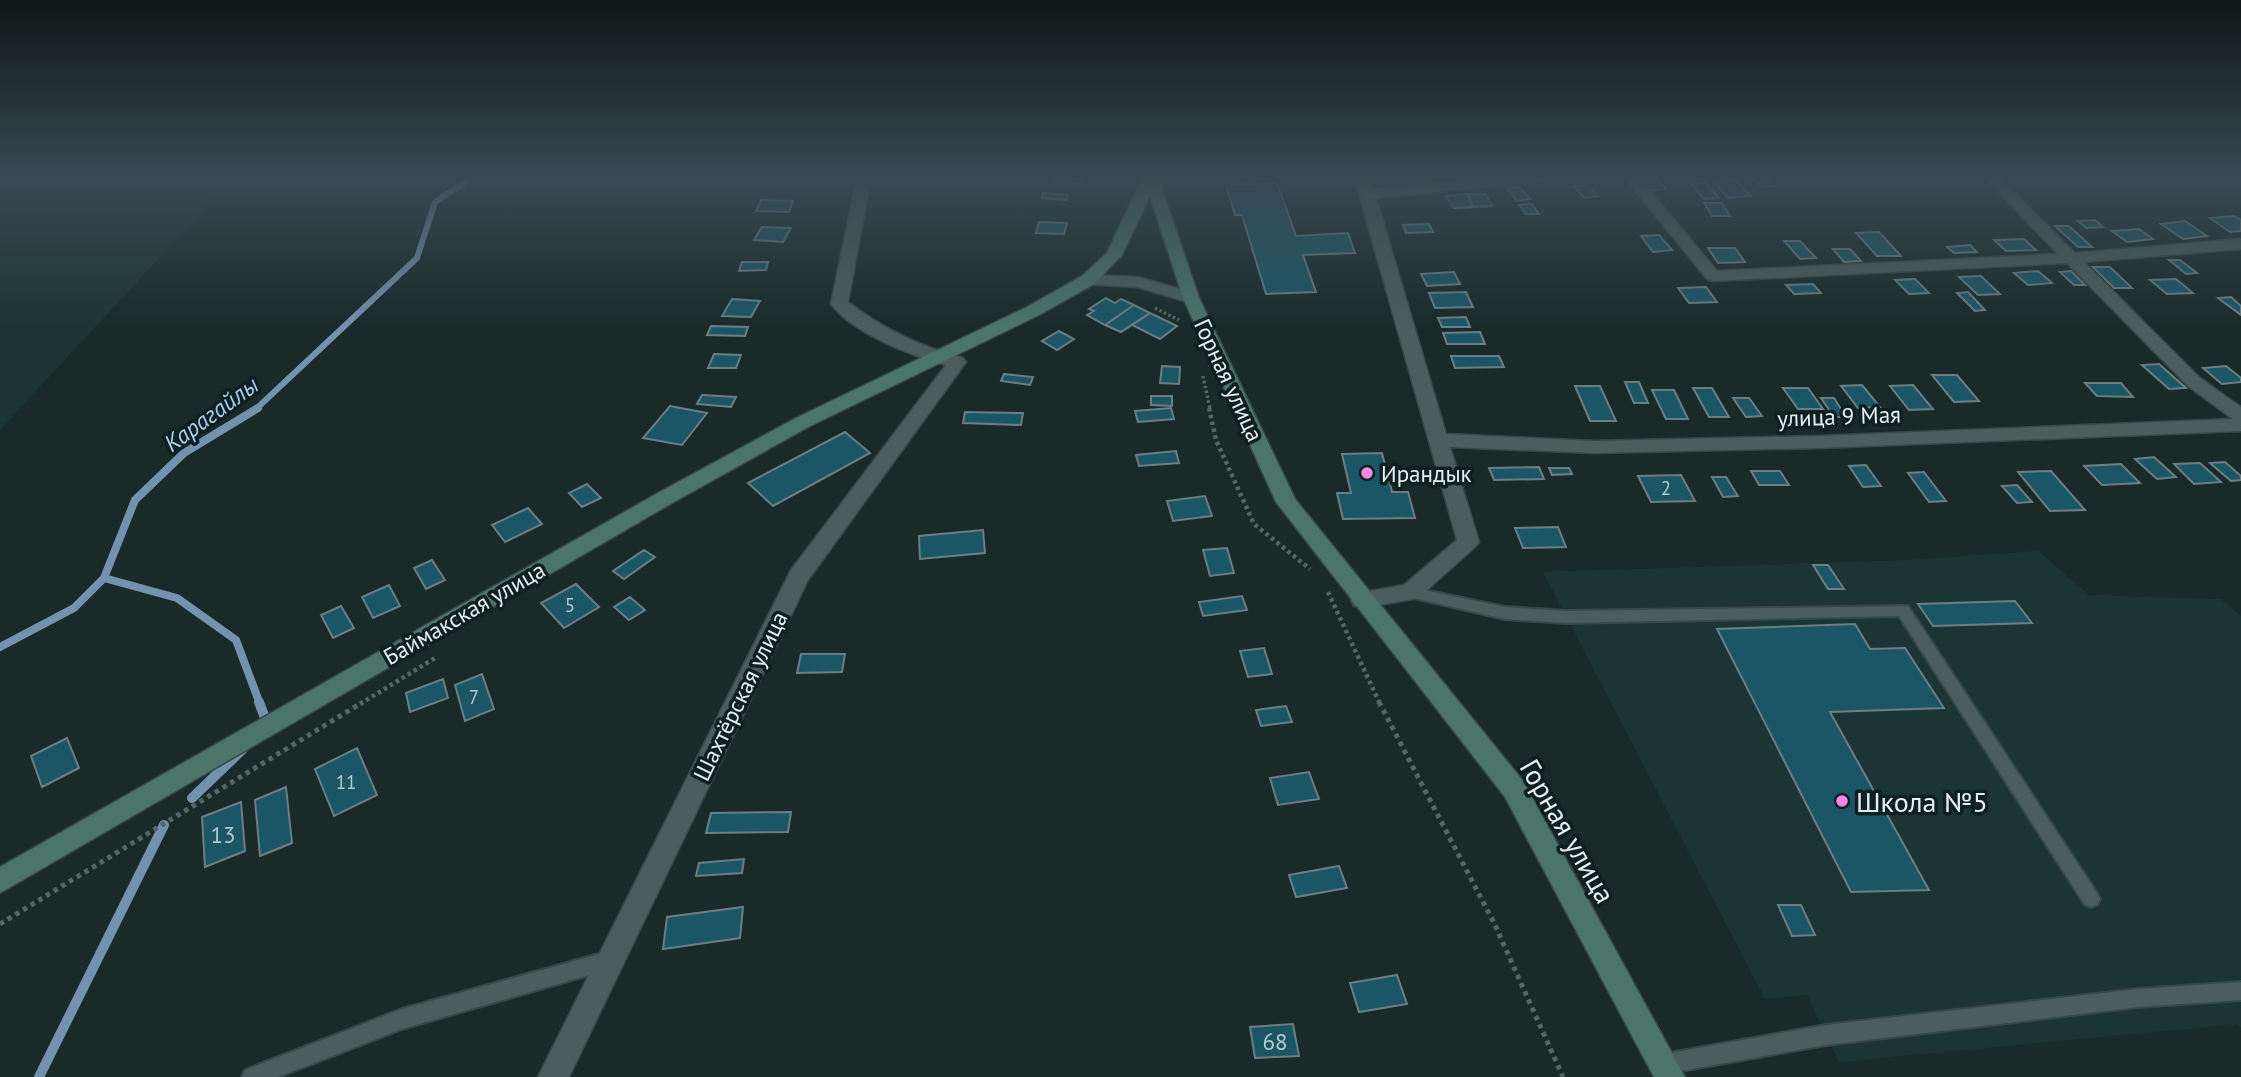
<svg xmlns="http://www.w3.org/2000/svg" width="2241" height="1077" font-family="'PT Sans',sans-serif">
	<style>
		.built { fill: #1b3534 }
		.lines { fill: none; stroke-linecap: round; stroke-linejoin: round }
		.stream-far2 { stroke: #7292af; stroke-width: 6 }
		.stream-far1 { stroke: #7292af; stroke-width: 8 }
		.stream { stroke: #7292af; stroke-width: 10 }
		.building { fill: #1b5667; stroke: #6c7d83; stroke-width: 2 }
		.lane-casing { stroke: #394747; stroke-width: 4 }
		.street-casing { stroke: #394747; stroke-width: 3 }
		.secondary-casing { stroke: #394747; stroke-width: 3 }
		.path-far2 { stroke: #566665; stroke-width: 3.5; stroke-dasharray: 2.5 2.5; stroke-linecap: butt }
		.path-far1 { stroke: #566665; stroke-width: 4.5; stroke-dasharray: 3.5 3.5; stroke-linecap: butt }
		.path { stroke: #566665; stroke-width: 5; stroke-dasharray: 4.5 4.5; stroke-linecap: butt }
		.lane { fill: #4b5e5d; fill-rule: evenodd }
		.street { fill: #4b5e5d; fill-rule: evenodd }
		.secondary { fill: #4b7569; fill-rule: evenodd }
		.poi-dot { fill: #fa87e6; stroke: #102020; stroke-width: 2.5 }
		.labels { text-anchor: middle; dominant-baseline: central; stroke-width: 7; stroke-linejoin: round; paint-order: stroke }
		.number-label { font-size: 19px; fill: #b2cacd }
		.street-label { font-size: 23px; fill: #e5f0ef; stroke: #102020 }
		.poi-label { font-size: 23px; fill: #e5f0ef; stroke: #102020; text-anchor: start }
		.near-number-label { font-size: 23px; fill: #b2cacd }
		.water-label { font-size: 24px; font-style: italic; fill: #a8cdf3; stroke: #102020 }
		.near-poi-label { font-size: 28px; fill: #e5f0ef; stroke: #102020; text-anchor: start }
		.near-street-label { font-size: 28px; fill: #e5f0ef; stroke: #102020 }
	</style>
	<rect width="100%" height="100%" fill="#192a29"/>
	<path class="built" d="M0 177H234L0 430Z
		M2038 551 2089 595 2220 599 2241 616V1028L2238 1024 1839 1062 1807 995 1765 999 1543 572 1906 560Z"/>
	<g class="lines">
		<path class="stream-far2" d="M256 409 417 258 435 202 473 177"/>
		<path class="stream-far1" d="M104 578 177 598 236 640 260 704
			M0 647 74 608 104 578 135 500 184 453 258 408"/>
		<path class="stream" d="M259 702 268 726
			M192 798 243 749
			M39 1077 164 825"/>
	</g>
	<path class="building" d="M1057 177H1058L1082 179 1080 184 1054 181Z
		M1641 177H1655L1666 189 1652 190Z
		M1752 177H1765L1775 186 1762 187Z
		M1735 180 1751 196 1728 198 1713 181Z
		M1277 183 1296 236 1348 233 1355 253 1303 255 1316 292 1266 294 1242 215H1235L1226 185Z
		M1706 183 1719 198 1704 199 1691 184Z
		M1587 185 1599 196 1584 198 1573 186Z
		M1519 187 1530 199 1517 201 1506 188Z
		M1043 193 1068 195 1066 200 1042 198Z
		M1467 194 1473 207 1454 208 1446 196Z
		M1467 194H1485L1493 206 1473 207Z
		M761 200 793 201 789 212 756 211Z
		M1704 203H1722L1730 216H1712Z
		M1532 204 1539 214H1526L1519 205Z
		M2234 216 2241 220V231L2230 232 2210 218Z
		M2095 220 2103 227 2086 228 2078 221Z
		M2185 221 2207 236 2183 239 2161 224Z
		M1039 222 1067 223 1064 234 1036 233Z
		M1429 224 1433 232 1406 233 1403 225Z
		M2055 226H2069L2092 247H2078Z
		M762 227 791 228 783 242 754 240Z
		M2139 229 2153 239 2127 242 2112 231Z
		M1879 232 1901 256H1877L1856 233Z
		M1659 235 1672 250 1653 252 1641 236Z
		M2024 239 2036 250 2006 251 1994 240Z
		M1784 241H1800L1816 258 1800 259Z
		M1970 245 1977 252 1954 253 1947 247Z
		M1708 248H1735L1745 262 1718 263Z
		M1833 249H1850L1861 261 1844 262Z
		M2169 260H2180L2197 273 2186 274Z
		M742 262H768L766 270 739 271Z
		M2093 267H2110L2132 288H2114Z
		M2038 271 2052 283 2028 285 2014 273Z
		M2071 271 2085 285H2074L2060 272Z
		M1454 272 1460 284 1427 286 1421 274Z
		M1981 276 2000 294 1978 295 1959 277Z
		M1915 279 1929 293 1909 294 1895 280Z
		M2176 279 2193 293 2167 294 2150 280Z
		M1813 284 1821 293 1794 294 1786 285Z
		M1706 287 1717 302 1689 303 1678 288Z
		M1466 292 1473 307 1435 308 1429 293Z
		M1968 292 1985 310 1975 311 1957 293Z
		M2231 297 2241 306V315L2218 298Z
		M1106 298 1115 303 1121 299 1134 305 1105 325 1087 315 1094 311 1089 309Z
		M732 299 760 301 751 317 722 316Z
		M1134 305 1150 313 1121 332 1105 325Z
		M1150 313 1177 326 1160 339 1132 325Z
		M1466 317 1470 327H1442L1438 318Z
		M711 326 748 327 745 336 707 335Z
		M1059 331 1074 339 1057 350 1042 341Z
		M1480 332 1485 344H1447L1443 333Z
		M714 354 741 355 736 368H708Z
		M1451 356H1499L1504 367 1455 368Z
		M2159 364 2186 388 2169 389 2142 365Z
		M1162 366 1180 367 1179 384 1160 383Z
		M2226 366 2241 378V382L2222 384 2203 368Z
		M1004 374 1033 377 1030 385 1001 381Z
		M1932 375H1957L1979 401 1954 402Z
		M1625 382H1639L1648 403H1634Z
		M2085 383H2121L2133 397 2097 396Z
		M1862 385 1880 407 1858 408 1841 386Z
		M1913 385 1933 409 1909 410 1890 386Z
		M1575 386H1600L1616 421H1590Z
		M1693 388H1712L1729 417H1709Z
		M1783 388H1808L1823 409H1798Z
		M1652 390H1674L1688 419H1666Z
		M702 395 736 397 731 407 697 404Z
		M1151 396H1172V406L1151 405Z
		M1733 398H1749L1762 416 1746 417Z
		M1821 398H1834L1846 417H1834Z
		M670 406 707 413 682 445 643 438Z
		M1171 408 1174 419 1138 422 1135 411Z
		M965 412 1023 413 1021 425 963 423Z
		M845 432 870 453 773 506 748 483Z
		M1176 451 1179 463 1139 466 1136 455Z
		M1382 453 1392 492H1408L1415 518 1343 519 1337 493H1351L1342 454Z
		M2154 457 2176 477 2157 479 2135 459Z
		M2225 462 2241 476V480L2231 481 2210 463Z
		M2200 463 2221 482 2194 484 2174 464Z
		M2121 464 2140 483 2102 485 2084 466Z
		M1866 465 1881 486 1863 487 1849 466Z
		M1539 467 1544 479 1494 480 1489 468Z
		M1549 468H1569L1572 474 1552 475Z
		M1751 471H1780L1789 485H1759Z
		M2051 471 2085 510 2050 511 2018 472Z
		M1924 472 1946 501 1929 502 1908 473Z
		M1681 475 1695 501 1651 502 1638 476Z
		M1712 477H1726L1738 496 1723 497Z
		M587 484 601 498 582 507 569 493Z
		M2017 485 2032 502 2017 503 2002 486Z
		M1205 496 1212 516 1173 521 1167 501Z
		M528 508 542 524 505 542 492 525Z
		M1558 527 1566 547 1523 548 1515 528Z
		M983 530 985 553 920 559 919 536Z
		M1227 548 1234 573 1210 576 1203 550Z
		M644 550 655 557 624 579 613 571Z
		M432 560 445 580 426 589 414 568Z
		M1813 565H1828L1844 589H1828Z
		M576 584 599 607 564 628 541 603Z
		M389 585 400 606 373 618 362 597Z
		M1242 596 1247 610 1203 616 1199 602Z
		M630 597 645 610 629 620 614 607Z
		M2015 601 2032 623 1933 626 1918 604Z
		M341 606 354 628 333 638 321 615Z
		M1855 624 1870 649 1905 648 1944 708 1830 712 1929 890 1851 892 1717 629Z
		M1264 648 1272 674 1248 677 1240 651Z
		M801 654H845L842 672 797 673Z
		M482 674 494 709 465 721 455 685Z
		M443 679 448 698 410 712 406 693Z
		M1286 706 1292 722 1261 726 1256 710Z
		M67 738 79 768 42 787 31 756Z
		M357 748 377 795 334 816 315 769Z
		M1309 772 1319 799 1278 805 1270 778Z
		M286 787 292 843 260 856 255 800Z
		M241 802 245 851 205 867 202 817Z
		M791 812 788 832 706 833 711 813Z
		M744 859 742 873 696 876 699 863Z
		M1339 866 1347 888 1296 897 1289 875Z
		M1778 905H1801L1815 935 1792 936Z
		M743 907 740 938 663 949 667 917Z
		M1397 975 1407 1004 1359 1012 1350 983Z
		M1293 1024 1299 1056 1255 1058 1250 1027Z"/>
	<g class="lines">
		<g class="lane-casing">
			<path id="lane" d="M1410 587 1505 607 1566 611 1908 606 2097 893 2100 899 2097 905 2091 907 2085 905 1899 616 1566 623 1505 619 1405 596 1403 592 1405 588Z
				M610 951 617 954 619 960 617 966 610 969 402 1029 278 1077H242L245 1070 402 1009Z
				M2241 982V1000L2138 1007 1826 1045 1664 1074 1657 1071 1654 1064 1657 1057 1664 1054 1826 1025 2138 989Z"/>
		</g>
		<g class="street-casing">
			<path id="street" d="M857 177H871L848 302C883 329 921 347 963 358L966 362 808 580 569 1077H538L791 570 946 365C911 356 853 333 831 304Z
				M1624 177H1639L1717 271 2058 254 1984 177H1999L2075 253 2241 239V249L2084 262 2200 378 2241 407V431L1819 448 1594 453 1450 447 1479 542 1475 547 1418 598 1362 608 1354 606 1351 600 1354 594 1404 585 1457 540 1359 194 1367 189 1375 194 1446 434 1594 441 1819 436 2233 419 2188 386 2067 263 1713 281 1707 279Z
				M1088 275 1138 277 1197 294 1199 298 1191 303 1137 287 1082 284 1080 280 1082 276Z"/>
		</g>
		<g class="secondary-casing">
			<path id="secondary" d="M1143 177H1158L1199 298 1295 499 1523 781 1685 1077H1654L1505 797 1276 502 1183 298 1150 196 1122 255 1094 284 1039 315 810 426 672 503 0 893V867L658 493 796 418 1027 307 1082 276 1107 253Z
				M1353 177H1367L1372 189 1504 177H1554L1547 181 1367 199 1359 194Z"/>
		</g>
		<path class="path-far2" d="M1155 308 1179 320
			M1203 376 1210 409"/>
		<path class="path-far1" d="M1209 408 1216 440 1254 524 1310 569
			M1328 592 1380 704
			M360 704 435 658"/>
		<path class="path" d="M1379 702 1495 925 1563 1077
			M0 924 363 702"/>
		<use href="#lane" class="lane"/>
		<use href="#street" class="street"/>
		<use href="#secondary" class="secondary"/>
	</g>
	<linearGradient id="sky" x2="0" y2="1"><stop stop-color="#0e1717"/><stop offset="0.54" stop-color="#384a54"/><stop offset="1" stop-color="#384a54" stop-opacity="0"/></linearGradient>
	<rect width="2241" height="327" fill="url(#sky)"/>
	<g class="poi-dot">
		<circle cx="1367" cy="473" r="7"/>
		<circle cx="1842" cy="801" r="7"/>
	</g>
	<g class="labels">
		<g class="number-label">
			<text x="1666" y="488">2</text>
			<text x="570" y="605">5</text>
			<text x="474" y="697">7</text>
			<text x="346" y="782">11</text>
		</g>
		<g class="street-label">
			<text transform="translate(1229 380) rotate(65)">Горная улица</text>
			<text transform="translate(1839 416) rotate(-2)">улица 9 Мая</text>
			<text transform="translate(464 613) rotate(-30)">Баймакская улица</text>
			<text transform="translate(740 696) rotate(-64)">Шахтёрская улица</text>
		</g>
		<g class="poi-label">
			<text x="1381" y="473">Ирандык</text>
		</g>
		<g class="near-number-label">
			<text x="223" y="834">13</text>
			<text x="1275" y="1041">68</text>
		</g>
		<g class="water-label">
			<text transform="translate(211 414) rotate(-36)">Карагайлы</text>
		</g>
		<g class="near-poi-label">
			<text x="1856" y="801">Школа №5</text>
		</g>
		<g class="near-street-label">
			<text transform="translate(1568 831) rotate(60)">Горная улица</text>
		</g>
	</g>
</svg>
